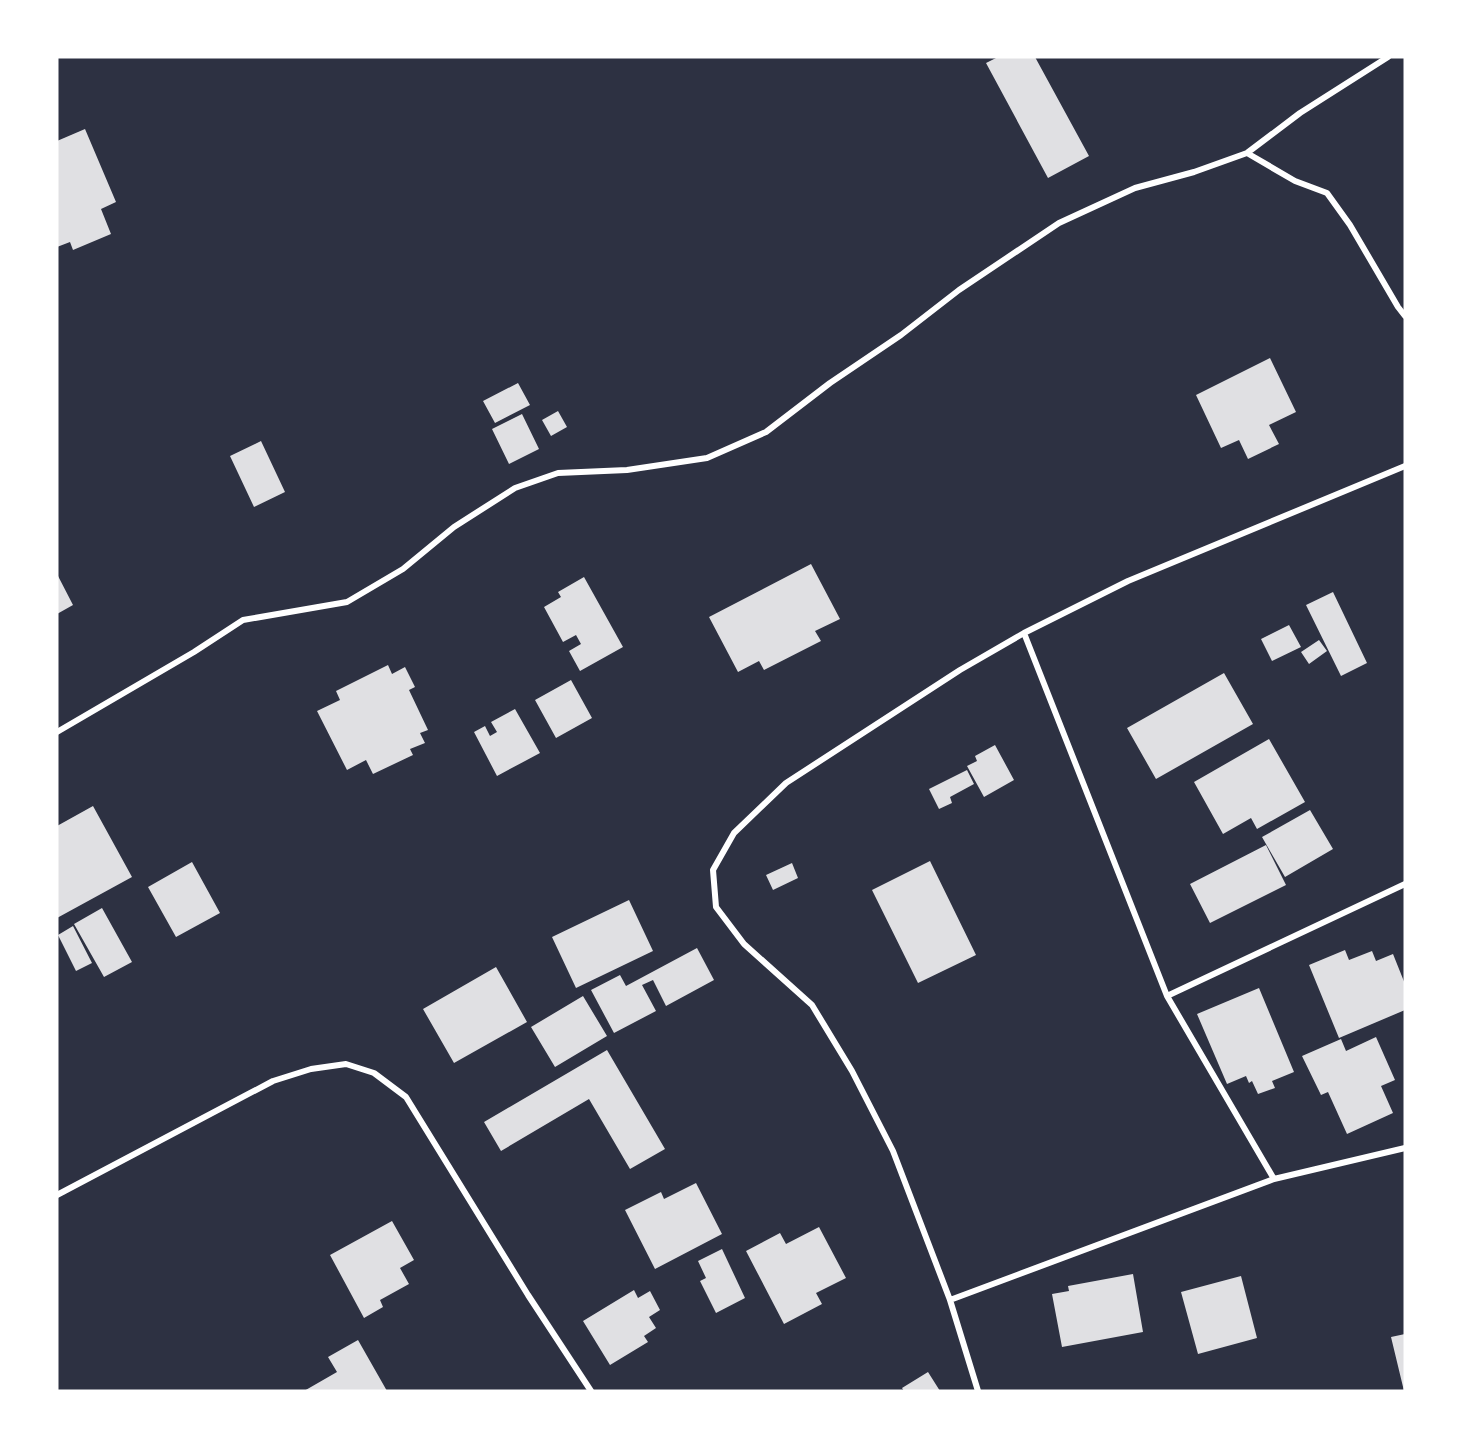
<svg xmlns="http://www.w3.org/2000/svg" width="1462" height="1448" font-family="'Roboto Condensed',sans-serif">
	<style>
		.building { fill: #e0e0e3 }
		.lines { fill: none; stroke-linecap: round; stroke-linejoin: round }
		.minor { stroke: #fff; stroke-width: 6 }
	</style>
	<rect width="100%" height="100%" fill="#2d3142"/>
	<path class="building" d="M998 57H1035L1089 156 1048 178 986 63Z
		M85 129 116 202 101 209 111 234 73 250 70 242 57 247V141Z
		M1270 358 1296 412 1269 425 1279 444 1248 459 1239 440 1221 448 1196 395Z
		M518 383 530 405 495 423 483 401Z
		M558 411 567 427 551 436 542 420Z
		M522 414 539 449 509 464 492 429Z
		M261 441 285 492 254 507 230 456Z
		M811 564 840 619 815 631 821 641 764 670 759 661 738 672 709 617Z
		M57 574 73 605 57 614Z
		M584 577 623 647 580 671 569 651 581 644 576 635 563 642 544 607 561 597 558 592Z
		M1333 592 1367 663 1341 676 1306 605Z
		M1289 625 1301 647 1272 661 1261 639Z
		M1319 640 1327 651 1309 664 1301 652Z
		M388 665 392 674 405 667 415 687 409 690 428 730 420 733 425 743 410 749 413 755 373 774 366 760 347 770 317 711 340 700 336 691Z
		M1224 673 1253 724 1156 779 1127 728Z
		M571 680 592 718 556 738 535 700Z
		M515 709 540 753 497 776 474 732 485 726 490 736 497 732 491 722Z
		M1269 739 1305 802 1257 829 1251 818 1223 834 1194 782Z
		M995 745 1014 780 984 797 967 766 977 761 975 756Z
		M967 770 974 784 950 797 952 803 939 809 929 789Z
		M93 806 132 877 57 918V826Z
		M1310 810 1333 849 1285 877 1262 837Z
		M1266 845 1286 885 1210 923 1190 884Z
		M930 861 976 955 918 983 872 890Z
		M192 862 220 913 176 937 148 887Z
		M792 863 798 878 773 890 766 875Z
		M629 900 653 951 576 988 552 937Z
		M102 908 132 962 104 977 74 924Z
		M73 926 92 963 76 971 58 935Z
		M697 948 714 980 666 1006 653 980 642 985 656 1011 614 1033 591 990 620 975 626 986Z
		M1345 950 1349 960 1372 951 1376 961 1393 954 1405 984V1010L1339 1038 1309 965Z
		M496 967 527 1022 454 1063 423 1009Z
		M1259 988 1294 1072 1272 1081 1275 1088 1258 1094 1252 1081 1249 1083 1246 1076 1227 1084 1197 1014Z
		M583 996 607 1036 555 1067 531 1027Z
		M1376 1037 1395 1080 1381 1086 1393 1113 1347 1134 1328 1092 1321 1095 1302 1056 1341 1039 1346 1051Z
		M607 1050 665 1149 630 1169 589 1099 501 1151 484 1122Z
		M696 1183 722 1234 655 1269 625 1210 661 1192 664 1199Z
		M392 1221 414 1260 400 1268 409 1284 380 1300 383 1307 364 1318 330 1255Z
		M819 1227 846 1278 816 1293 822 1304 784 1324 746 1251 780 1233 786 1244Z
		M722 1249 745 1298 716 1313 700 1281 706 1278 698 1261Z
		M1133 1274 1143 1332 1062 1347 1052 1294 1069 1291 1068 1286Z
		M1241 1276 1257 1338 1198 1354 1181 1292Z
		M634 1290 638 1298 650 1291 660 1310 649 1317 656 1328 644 1336 648 1342 610 1365 583 1321Z
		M1405 1334V1391H1404L1391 1337Z
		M358 1340 387 1391H304L337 1372 328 1357Z
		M928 1372 940 1391H904L902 1388Z"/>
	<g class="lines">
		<path class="minor" d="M1247 153 1295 181 1327 193 1350 225 1398 307 1405 316
			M1024 633 1167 996 1274 1179
			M57 732 194 652 243 620 347 602 403 569 454 527 515 488 558 473 627 470 707 458 766 432 830 383 901 335 959 290 1059 223 1135 188 1194 172 1247 153 1300 113 1388 57
			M1167 996 1405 884
			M57 1195 273 1081 311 1069 346 1064 374 1073 406 1097 528 1295 591 1391
			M950 1300 1274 1179 1405 1148
			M978 1391 950 1300 893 1151 852 1071 812 1005 744 944 716 907 713 870 734 833 786 783 960 670 1024 633 1128 581 1405 466"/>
	</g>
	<rect width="1462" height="1448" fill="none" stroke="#ffffff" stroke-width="117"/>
</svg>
